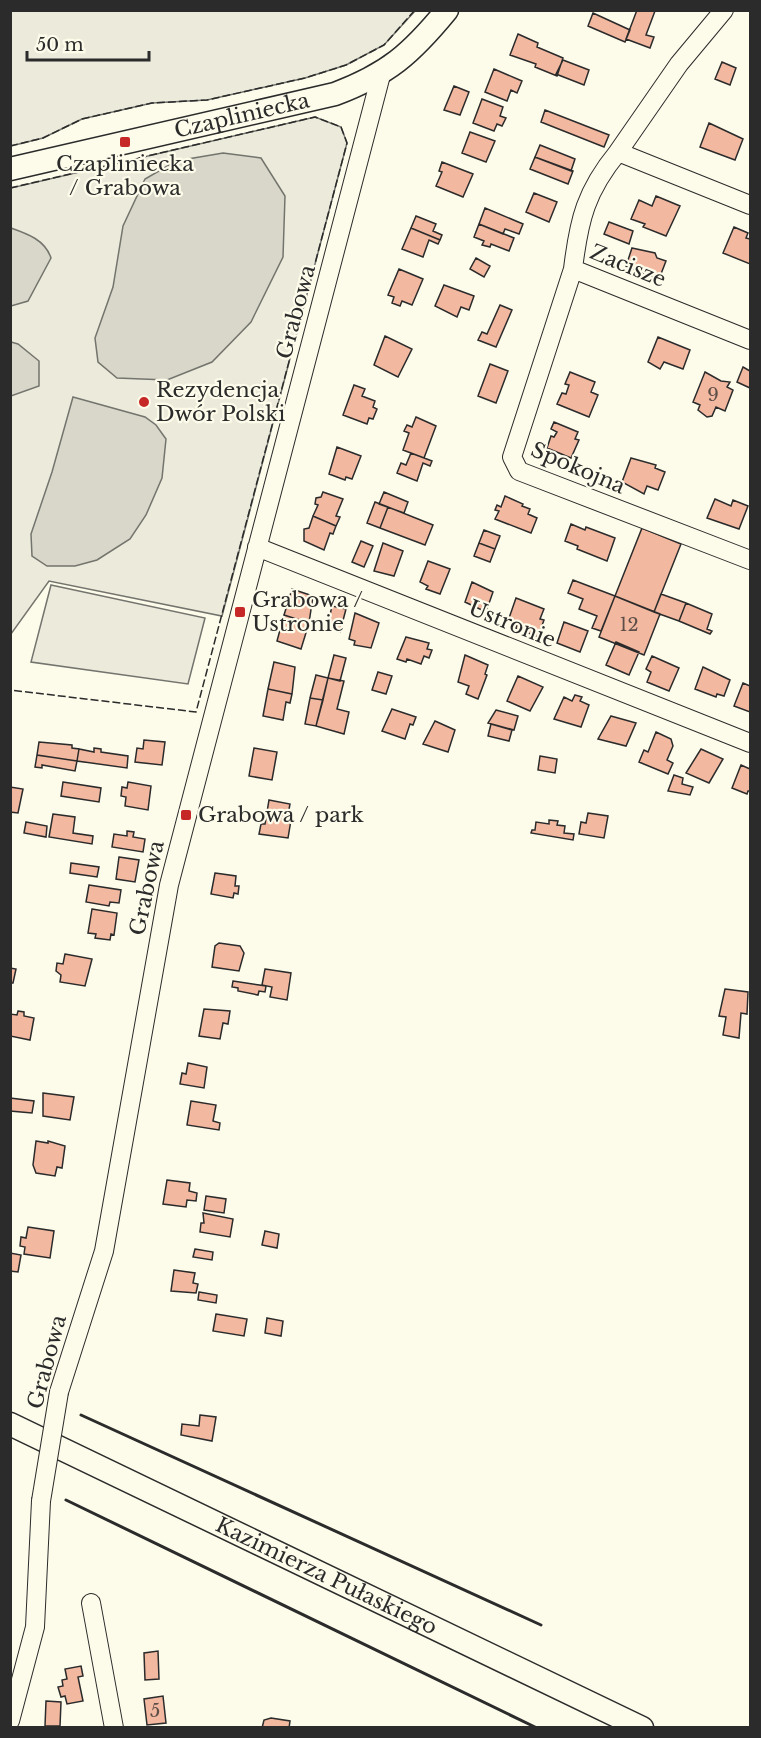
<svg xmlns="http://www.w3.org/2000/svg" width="761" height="1738" font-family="'Libre Baskerville',serif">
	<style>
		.green { fill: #ecebdb; stroke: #74746e; stroke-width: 1.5 }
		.parking { fill: #eceadb; stroke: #74746e; stroke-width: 1.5 }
		.water { fill: #d8d7c9; stroke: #74746e; stroke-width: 1.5 }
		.building { fill: #f2b8a0; stroke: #2b2b2b; stroke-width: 1.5 }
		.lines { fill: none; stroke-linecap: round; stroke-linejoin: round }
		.minor-casing { stroke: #2b2b2b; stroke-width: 20 }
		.major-casing { stroke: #2b2b2b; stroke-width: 25 }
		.minor { stroke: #fdfbea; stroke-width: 18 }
		.major { stroke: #fdfbea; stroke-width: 22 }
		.minor-bridge-casing { stroke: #2b2b2b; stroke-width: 20; stroke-linecap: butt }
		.minor-bridge { stroke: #fdfbea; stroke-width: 18 }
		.fence { stroke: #2b2b2b; stroke-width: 1.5; stroke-dasharray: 8 3; stroke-linecap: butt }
		.wall { stroke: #2b2b2b; stroke-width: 3 }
		.poi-dot { fill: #c62828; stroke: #fdfbea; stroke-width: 2 }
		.labels { text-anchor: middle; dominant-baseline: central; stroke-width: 4.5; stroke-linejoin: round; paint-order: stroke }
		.number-label { font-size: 18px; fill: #5d4e48 }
		.street-label { font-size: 21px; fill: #2b2b2b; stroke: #fdfbea }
		.poi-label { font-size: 21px; fill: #2b2b2b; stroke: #fdfbea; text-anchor: start }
	</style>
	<rect width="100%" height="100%" fill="#fdfbea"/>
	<path class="green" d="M10 11 11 10 415 11 384 45 346 65 305 78 207 100 152 103 82 119 43 138 11 146Z
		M315 117 341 127 347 143 222 616 49 581 11 634V188Z"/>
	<path class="parking" d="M51 585 205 618 188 684 31 662Z"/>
	<path class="water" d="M223 153 261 158 285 196 283 257 251 322 212 362 167 380 117 378 98 362 95 338 113 287 123 226 145 179 176 161Z
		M11 228C28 234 45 240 51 258L28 301 11 306Z
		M11 342 18 344 39 361V386L11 396Z
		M73 397 145 417 156 425 166 439 162 478 146 515 130 539 97 560 75 566H47L32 556 31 534 52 472Z"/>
	<path class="building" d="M637 10 655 11 646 35 654 37 650 48 626 39Z
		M593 13 630 30 625 42 588 26Z
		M518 34 538 43 537 47 563 58 557 76 535 67 536 64 510 55Z
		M563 60 589 70 584 85 556 74Z
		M722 62 736 68 730 85 715 79Z
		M494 69 522 81 517 93 511 90 507 101 485 92Z
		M454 86 469 92 460 115 444 110Z
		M482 99 503 107 500 116 506 118 502 126 497 124 494 131 473 123Z
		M545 110 609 135 604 147 541 122Z
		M709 123 743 139 735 160 700 147Z
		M470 132 495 141 486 162 462 153Z
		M540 145 575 159 571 171 535 157Z
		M535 157 573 171 568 184 530 169Z
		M442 162 473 174 463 197 436 186 442 172 439 171Z
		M534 193 557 202 549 222 526 212Z
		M656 196 680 206 666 236 643 227 645 224 631 219 639 200 652 206Z
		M485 208 523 224 519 234 505 229 503 234 479 224Z
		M416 216 436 224 433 231 442 235 440 240 411 228Z
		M609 222 633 231 629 244 604 234Z
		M479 224 514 238 509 251 491 244 490 247 482 245 484 241 474 237Z
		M734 227 748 233 746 238 750 239V264L723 253Z
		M411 228 440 240 438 244 429 240 423 257 402 249Z
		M632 248 655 253 657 258 666 261 659 279 626 266Z
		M476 258 490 266 484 277 470 269Z
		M399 269 423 279 412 305 402 301 400 306 392 303 394 297 388 295Z
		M444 285 474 296 469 310 461 307 457 317 435 306Z
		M500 305 512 310 496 347 478 340 482 332 487 334Z
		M385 336 412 349 398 377 374 365Z
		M658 337 690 350 683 369 664 362 660 369 648 362Z
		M490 364 508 371 496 403 478 396Z
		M743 367 750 371V388L737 382Z
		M570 372 595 382 591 392 598 395 589 417 557 404 562 393 566 394 569 385 565 384Z
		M705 372 721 381 730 382 727 387 733 390 725 411 716 407 712 416 707 417 698 410 700 405 693 402Z
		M354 385 365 389 362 396 375 401 373 407 377 409 373 419 369 418 367 424 343 415Z
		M416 417 436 426 424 458 403 450 409 433 404 431 407 425 412 427Z
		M554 422 578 432 575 439 579 440 571 458 547 448 551 436 554 437 557 432 551 429Z
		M337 447 361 456 352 479 346 477 345 480 329 474Z
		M411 453 432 461 430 466 423 463 417 481 397 473 401 463 406 465Z
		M631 458 656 465 655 468 665 472 658 490 647 486 644 494 622 482Z
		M323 492 343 499 336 516 340 517 336 526 313 516 318 505 315 504 316 498 321 497Z
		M384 492 408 502 404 513 379 504Z
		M505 496 523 504 522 506 530 509 528 514 537 518 531 533 495 519 499 511 495 510 497 505 501 507Z
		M715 499 731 506 733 500 748 506 739 529 707 518Z
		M375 502 388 507 380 528 367 523Z
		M388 507 433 525 425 545 380 528Z
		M313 516 336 526 333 534 330 533 324 550 304 541V529L309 528Z
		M571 524 585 530 586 527 615 538 607 561 577 549 578 546 565 541Z
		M642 528 681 544 654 612 615 596Z
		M484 530 500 536 495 549 479 543Z
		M361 541 373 546 364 567 352 562Z
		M383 543 403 551 394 576 374 571Z
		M479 543 495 549 490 562 474 556Z
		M428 561 450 569 440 594 426 589 428 586 420 582Z
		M573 580 615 596 601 631 592 628 597 616 579 609 583 599 568 593Z
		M472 582 493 592 486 612 465 602Z
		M292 589 313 596 309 623 284 615Z
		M661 594 686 603 679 621 654 612Z
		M615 596 660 614 644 655 599 637Z
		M516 598 544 609 540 619 544 620 538 637 516 628 517 624 508 621Z
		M686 603 712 614 707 629 712 631 710 634 679 621Z
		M332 606 346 609 340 632 327 628Z
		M355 613 379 623 371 648 354 645 355 641 349 639Z
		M284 615 309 623 301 649 277 641Z
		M564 622 588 631 580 652 557 643Z
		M406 637 429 643 427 649 432 650 429 658 424 656 421 664 407 659 406 662 397 659Z
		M616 642 639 652 629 675 606 665Z
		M334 655 346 658 340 681 328 678Z
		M465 655 488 665 485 674 487 675 478 699 466 694 469 686 458 682Z
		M652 656 679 668 669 691 647 682 651 672 646 669Z
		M274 662 295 667 292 694 268 689Z
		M703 667 730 680 724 696 717 694 716 697 695 689Z
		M378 672 392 676 386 694 372 690Z
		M316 675 328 678 323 700 310 698Z
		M518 676 543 687 530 711 507 701Z
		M328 678 344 681 337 709 349 712 344 734 316 726Z
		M743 683 750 686V712L734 706Z
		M268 689 292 694 290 703 286 702 283 720 263 716Z
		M575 695 582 697 580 701 589 705 581 727 554 719 564 697 572 701Z
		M310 698 323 700 316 726 305 724Z
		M392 709 416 717 413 725 410 724 405 739 382 731Z
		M496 710 518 716 514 730 488 723Z
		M611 716 636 723 626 746 598 739Z
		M435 721 455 730 448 752 423 744Z
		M491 724 512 730 509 741 488 736Z
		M656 732 671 739 673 746 667 760 673 763 668 774 639 762 644 750 648 752Z
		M144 740 165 742 162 765 135 762 137 748 143 749Z
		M39 742 72 745V748L79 749 77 761 37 755Z
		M94 748 101 749V752L128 756 127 768 77 761 79 749 94 752Z
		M254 748 277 752 272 780 249 776Z
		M701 749 723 759 709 783 686 773Z
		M37 755 77 761 75 771 42 765V768L35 767Z
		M540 756 557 759 555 773 538 770Z
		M741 765 750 769V791H748L747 794 732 788Z
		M674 775 683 778 682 784 693 787 690 795 668 791Z
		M63 782 101 788 99 802 61 796Z
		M128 782 151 786 148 810 125 806 126 797 121 796 122 787 127 788Z
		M10 787 23 789 18 813 10 812Z
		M269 800 290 804 287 820H291L288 838 259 834 261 824H265Z
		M588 813 608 816 604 838 579 834 581 822 586 823Z
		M53 814 75 817 73 833 93 836 92 844 49 837Z
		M549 820 558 821 557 825 565 826 564 833 574 834 573 840 531 833 532 830H535L536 822 549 824Z
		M26 822 47 826 46 837 24 833Z
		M127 831 134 832 133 837 145 839 143 852 112 847 114 834 127 836Z
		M119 857 139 860 135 882 116 879Z
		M71 863 99 867 97 877 70 873Z
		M215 873 236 876 235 886H239L238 894 234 893 233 898 211 894Z
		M89 885 121 890 119 903 110 902 109 906 86 902Z
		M92 909 117 913 114 935 111 934 110 940 95 938 96 934 88 933Z
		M219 943 240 946 244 953 239 971 212 967 215 946Z
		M65 954 92 959 85 986 60 982 61 975 56 971 57 963 63 964Z
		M10 968 16 969 13 983H10Z
		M265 969 291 973 287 1000 270 997 272 987 262 985Z
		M233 981 266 986 265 992 259 991 258 995 238 991V988L232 987Z
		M725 989 748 992 747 1014 741 1013 739 1038 723 1035 726 1017 719 1016Z
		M204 1009 230 1011 228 1024 223 1023 220 1039 199 1036Z
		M18 1011 24 1012V1016L34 1018 30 1040 10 1036V1014L17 1015Z
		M188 1063 207 1067 204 1088 180 1084 182 1073 186 1074Z
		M43 1093 74 1097 70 1120 43 1116Z
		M10 1098 34 1101 32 1113 10 1111Z
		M191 1101 216 1105 213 1121 220 1123 219 1130 187 1125Z
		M36 1141 48 1143V1141L65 1146 62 1168 57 1167 55 1176 36 1173 33 1165Z
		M167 1180 190 1183 189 1191 197 1193 196 1201 187 1200 186 1207 163 1204Z
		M206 1196 226 1199 224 1213 204 1210Z
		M203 1213 233 1219 230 1237 200 1232 201 1223H204Z
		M28 1227 54 1231 50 1258 24 1254 25 1247 20 1246 21 1237 26 1238Z
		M265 1231 279 1234 277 1248 262 1245Z
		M195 1249 213 1252 212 1260 193 1257Z
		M10 1253 21 1255 18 1272 10 1271Z
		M174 1270 195 1273 193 1283 198 1284 196 1293 171 1291Z
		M199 1292 217 1295 216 1303 198 1300Z
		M216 1314 247 1319 244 1336 213 1331Z
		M267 1318 283 1321 281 1336 265 1333Z
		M200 1415 216 1417 212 1441 181 1435 182 1424 199 1426Z
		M158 1651 159 1679 145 1680 144 1653Z
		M81 1666 83 1676 78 1677 83 1701 67 1704 65 1696 61 1697 58 1687 63 1686 62 1680 67 1679 65 1669Z
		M163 1696 166 1723 147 1725 144 1699Z
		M46 1701 61 1702 60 1726H45Z
		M271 1718 290 1721 289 1728H262L264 1720Z"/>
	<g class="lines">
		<g class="minor-casing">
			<path id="minor" d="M724 10 679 64 618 152 750 205
				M618 152C586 191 579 219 573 269L750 340
				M573 269 512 457 519 471 750 560
				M257 547 750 743
				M59 1392 104 1251 169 885 381 75
				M91 1603 114 1728
				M10 1721 35 1627 41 1501"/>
		</g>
		<g class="major-casing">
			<g id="major">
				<path id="s1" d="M10 169 335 94C388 74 411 54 447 10"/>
				<path id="s2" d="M10 1424 642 1728"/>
			</g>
		</g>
		<use href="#minor" class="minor"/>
		<use href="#major" class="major"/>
		<g class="minor-bridge-casing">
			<path id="minor-bridge" d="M41 1501 59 1392"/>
		</g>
		<use href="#minor-bridge" class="minor-bridge"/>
		<path class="fence" d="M10 146 43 138 82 119 152 103 207 100 305 78 346 65 384 45 415 10
			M10 188 315 117 341 127 347 143 196 712 10 690"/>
		<path class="wall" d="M81 1415 541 1625
			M66 1500 537 1728"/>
	</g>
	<g class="poi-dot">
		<rect x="119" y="136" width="12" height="12" rx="3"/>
		<circle cx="144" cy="402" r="6"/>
		<rect x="234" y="606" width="12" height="12" rx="3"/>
		<rect x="180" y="809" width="12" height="12" rx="3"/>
	</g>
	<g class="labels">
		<g class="number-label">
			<text x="713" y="395">9</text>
			<text x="629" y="625">12</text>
			<text x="155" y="1711">5</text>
		</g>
		<g class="street-label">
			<text stroke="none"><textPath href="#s1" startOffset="238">Czapliniecka</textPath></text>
			<text transform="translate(628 266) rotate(22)">Zacisze</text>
			<text transform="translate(296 312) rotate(-75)">Grabowa</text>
			<text transform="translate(578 468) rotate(23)">Spokojna</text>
			<text transform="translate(512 624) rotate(22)">Ustronie</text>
			<text transform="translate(147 888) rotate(-78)">Grabowa</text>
			<text transform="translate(47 1362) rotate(-75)">Grabowa</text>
			<text stroke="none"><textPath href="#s2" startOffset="351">Kazimierza Pułaskiego</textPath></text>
		</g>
		<g class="poi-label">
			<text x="125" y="164" text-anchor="middle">Czapliniecka<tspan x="125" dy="24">/ Grabowa</tspan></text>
			<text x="156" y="390">Rezydencja<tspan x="156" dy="24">Dwór Polski</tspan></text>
			<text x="252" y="600">Grabowa /<tspan x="252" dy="24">Ustronie</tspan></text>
			<text x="198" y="815">Grabowa / park</text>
		</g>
	</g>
	<rect width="761" height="1738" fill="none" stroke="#2b2b2b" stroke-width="24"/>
	<path d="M27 51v9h122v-9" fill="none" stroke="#2b2b2b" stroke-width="3"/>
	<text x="36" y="51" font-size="18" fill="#2b2b2b" stroke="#fdfbea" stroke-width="4.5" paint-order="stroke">50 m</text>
</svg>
